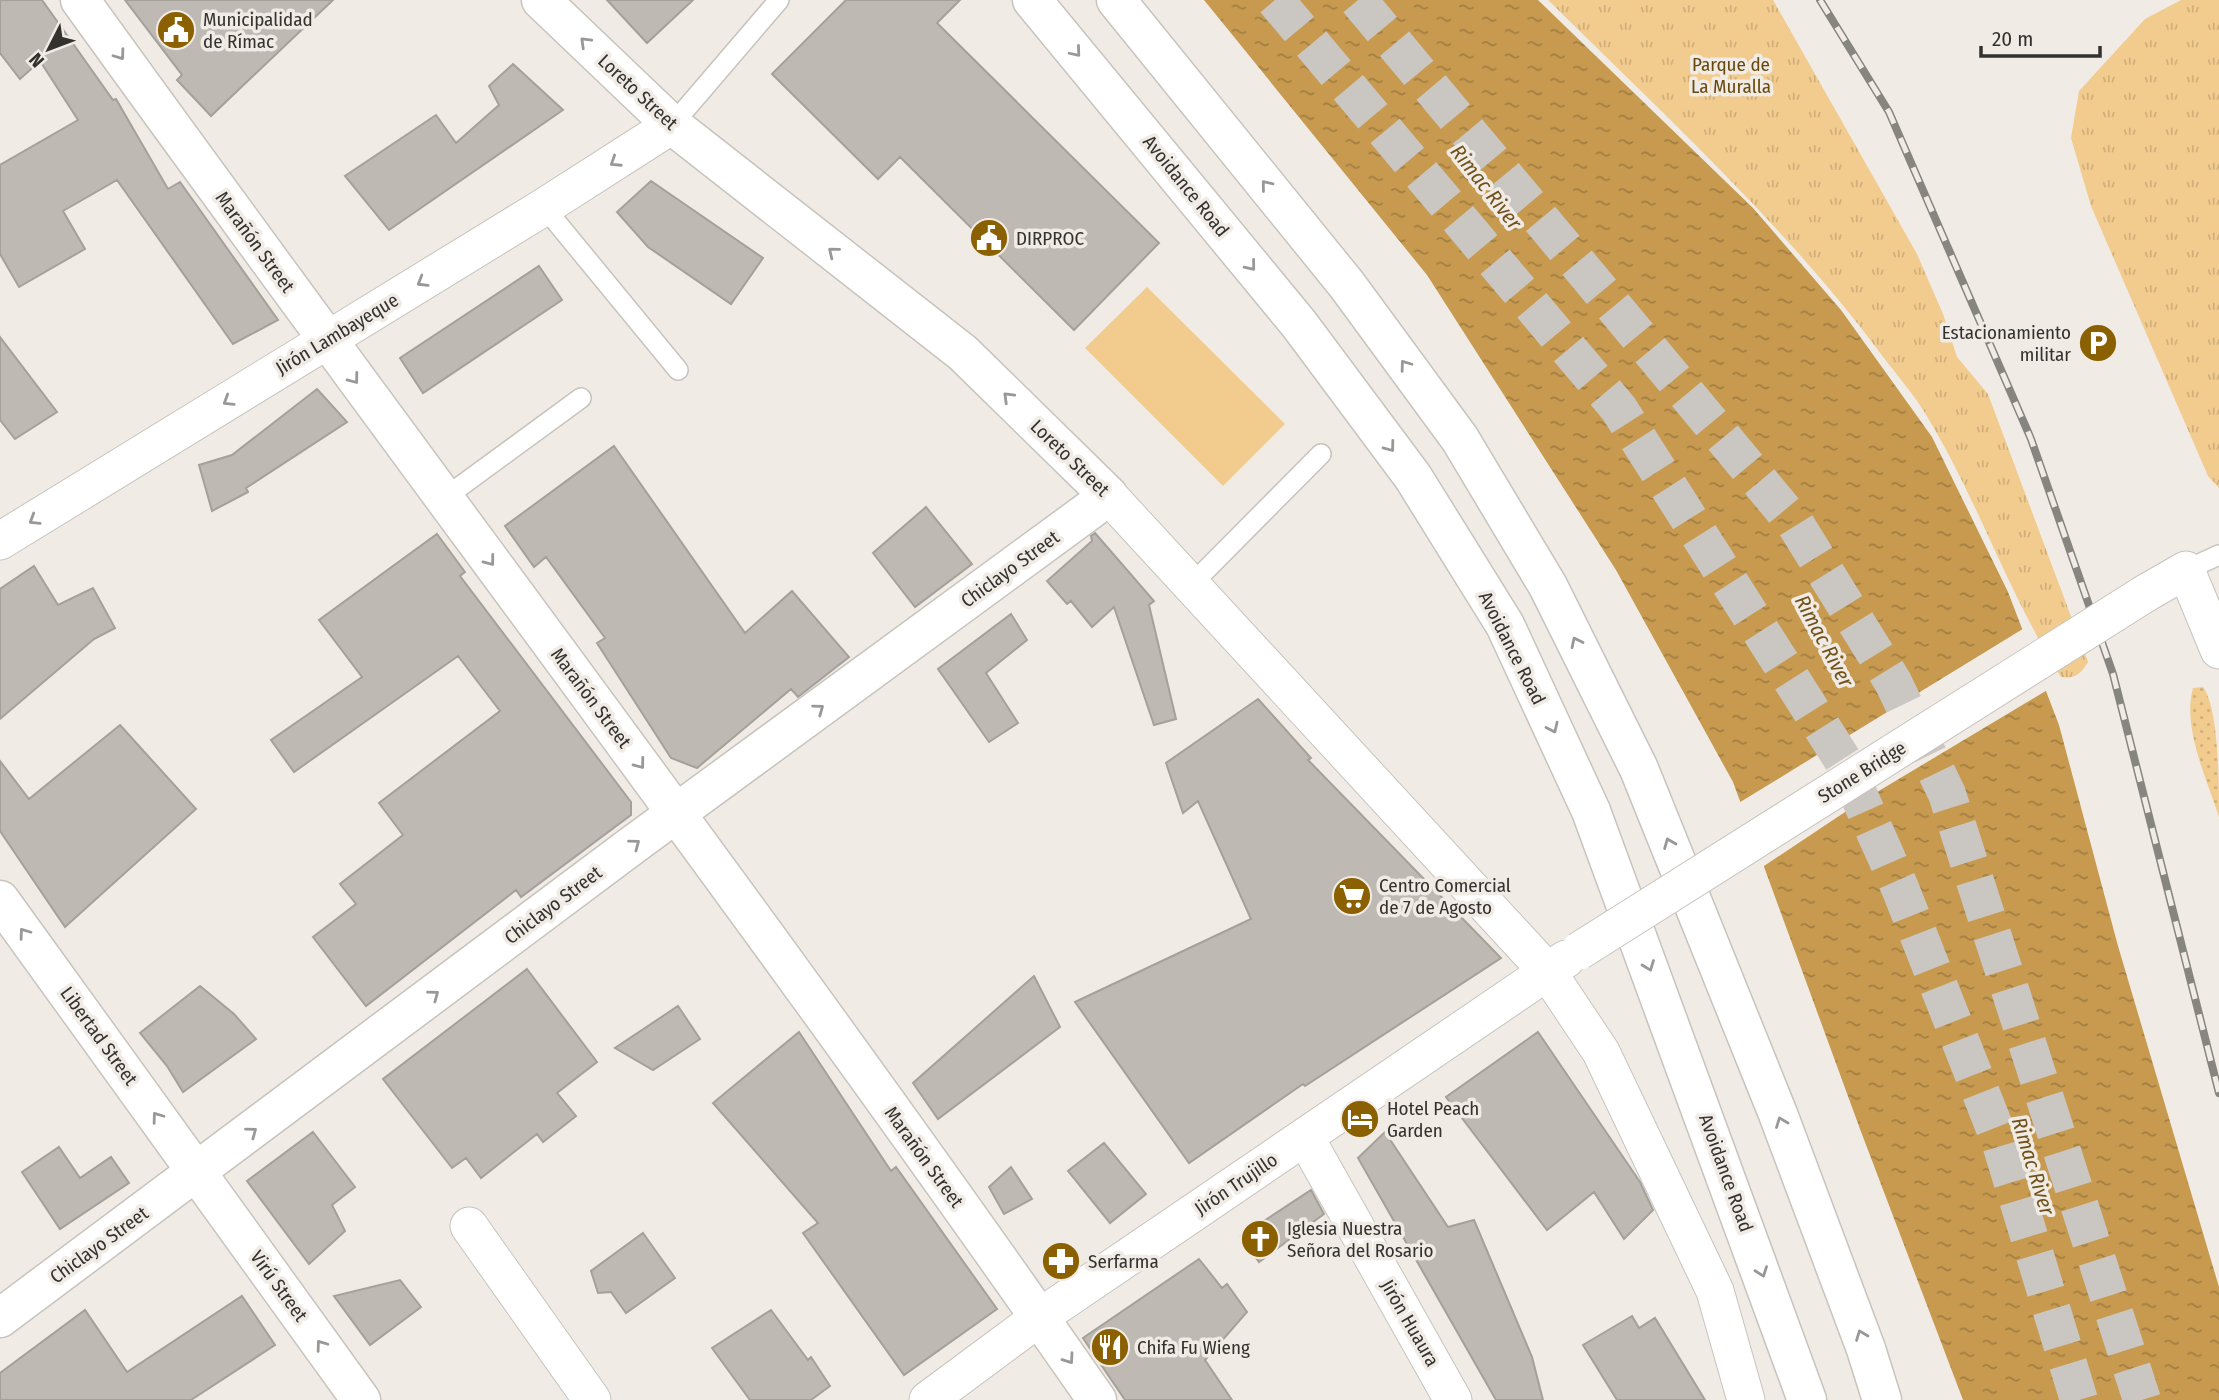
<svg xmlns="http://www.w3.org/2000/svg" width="2219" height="1400" font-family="'Fira Sans Condensed',sans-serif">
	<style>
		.grass { fill: url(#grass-dots) }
		.park { fill: url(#park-tufts) }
		.garden { fill: #f2cb8e }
		.water { fill: url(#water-ripples) }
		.pier { fill: #f0ebe5 }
		.building { fill: #beb9b3; stroke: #a4a09a; stroke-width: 2 }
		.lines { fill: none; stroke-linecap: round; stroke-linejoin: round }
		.highway-tunnel { stroke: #cac6c1; stroke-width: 38; stroke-dasharray: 38 19; stroke-linecap: butt }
		.lane-casing { stroke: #c8c3bd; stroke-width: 22 }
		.street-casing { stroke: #c8c3bd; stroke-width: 39 }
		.secondary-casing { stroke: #c8c3bd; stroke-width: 41 }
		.highway-casing { stroke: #c8c3bd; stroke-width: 41 }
		.lane { stroke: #fff; stroke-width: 19 }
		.street { stroke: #fff; stroke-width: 37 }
		.secondary { stroke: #fff; stroke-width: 38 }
		.highway { stroke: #fff; stroke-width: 38 }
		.rail-casing { stroke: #878580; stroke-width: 8 }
		.rail { stroke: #f0ebe5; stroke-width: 5; stroke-dasharray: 16; stroke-linecap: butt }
		.street-bridge-casing { stroke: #c8c3bd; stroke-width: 39; stroke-linecap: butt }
		.street-bridge { stroke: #fff; stroke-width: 37 }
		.oneway { stroke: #999897 }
		.labels { text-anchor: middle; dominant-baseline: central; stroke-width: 7; stroke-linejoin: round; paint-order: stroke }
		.poi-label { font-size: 19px; fill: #33322f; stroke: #f0ebe5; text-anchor: start }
		.park-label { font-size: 19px; fill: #68490e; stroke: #f0ebe5 }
		.street-label { font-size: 19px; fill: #33322f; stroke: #f0ebe5 }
		.water-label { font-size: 21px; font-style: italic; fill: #705119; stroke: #f0ebe5 }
	</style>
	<defs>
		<pattern id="grass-dots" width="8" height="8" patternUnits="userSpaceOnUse" patternTransform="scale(1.75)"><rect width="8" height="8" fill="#f2cb8e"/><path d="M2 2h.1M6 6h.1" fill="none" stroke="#d0af7b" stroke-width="1.8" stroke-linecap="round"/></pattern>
		<pattern id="park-tufts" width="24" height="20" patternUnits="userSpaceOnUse" patternTransform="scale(1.75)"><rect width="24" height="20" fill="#f2cb8e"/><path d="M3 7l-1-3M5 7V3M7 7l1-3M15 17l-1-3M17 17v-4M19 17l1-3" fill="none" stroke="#d0af7b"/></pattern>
		<pattern id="water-ripples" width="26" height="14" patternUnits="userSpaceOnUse" patternTransform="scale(1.75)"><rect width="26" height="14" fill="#c79a4f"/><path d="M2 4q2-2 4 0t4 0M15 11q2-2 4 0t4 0" fill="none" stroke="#a27e42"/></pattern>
	</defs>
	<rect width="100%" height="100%" fill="#f0ebe5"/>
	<path class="grass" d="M2203 687C2219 708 2219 785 2219 817 2207 779 2182 728 2193 688Z"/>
	<path class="park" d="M1548 0H1773L1917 254 1943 314 1957 357 1988 394 2088 662C2081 674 2075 679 2061 677 2009 595 1978 501 1928 418 1914 394 1894 372 1878 350 1781 221 1662 113 1548 0Z
		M2181 0H2219V488L2208 476 2091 206 2071 138 2079 91 2145 19Z"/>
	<path class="garden" d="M1147 287 1285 424 1223 486 1085 348Z"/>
	<path class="water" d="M1204 0H1538L1753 208 1841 310 1932 437 2008 592 2059 725 2118 946 2219 1287V1400H1963L1860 1129 1733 782 1616 570 1427 275Z"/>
	<path class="pier" d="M2026 627 2049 689 1857 804 1761 868 1737 804Z"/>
	<path class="building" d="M0 0H42L113 100 116 99 168 189 180 182 278 320 233 344 117 180 63 211 85 249 19 287 0 254V165L78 120 40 61 20 79 0 53Z
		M125 0H333L211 116 177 80 182 75Z
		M607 0H693L647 43Z
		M846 0H960L937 23 1159 243 1074 330 900 157 878 179 772 74Z
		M513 64 563 110 389 230 345 176 436 115 456 143 499 105 489 86Z
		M651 181 763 258 731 304 648 247 617 212Z
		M539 266 562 300 423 393 400 358Z
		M0 337 57 412 15 439 0 420Z
		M317 389 347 422 246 488 248 492 212 511 199 465 232 455Z
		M614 446 745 633 792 591 849 657 798 697 791 689 697 768 671 758 597 643 605 638 546 557 534 567 505 526Z
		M926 507 972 564 915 607 873 553Z
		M1095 533 1154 601 1149 605 1176 719 1154 725 1114 607 1092 627 1071 601 1067 604 1047 581 1092 541 1091 536Z
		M437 534 465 572 460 576 631 802V815L521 897 516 890 366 1006 313 937 356 904 340 884 403 835 379 803 500 711 458 656 294 772 271 740 362 677 319 620Z
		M34 566 58 605 93 588 115 628 94 639 0 719V589Z
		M1011 614 1027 640 986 673 1018 723 989 742 938 669Z
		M1258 699 1311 758 1308 760 1501 958 1305 1086 1303 1084 1189 1163 1075 1002 1251 919 1198 801 1183 813 1166 763Z
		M120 725 196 809 65 927 0 831V761L29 799Z
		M527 969 597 1062 557 1093 576 1116 543 1142 537 1134 481 1178 466 1158 452 1168 383 1079Z
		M1034 976 1060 1027 938 1119 913 1083Z
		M200 986 234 1014 256 1039 183 1092 167 1066 140 1033Z
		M678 1006 700 1039 653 1070 615 1048Z
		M799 1032 891 1171 896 1167 997 1309 904 1375 803 1233 818 1223 713 1103Z
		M1538 1032 1640 1182 1653 1210 1624 1239 1594 1192 1547 1230 1446 1097Z
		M313 1132 355 1187 332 1205 345 1231 309 1264 247 1181Z
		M1385 1132 1448 1227 1474 1220 1532 1357 1543 1400H1496L1358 1158Z
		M1104 1143 1146 1194 1110 1223 1068 1171Z
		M59 1147 80 1178 111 1157 129 1183 60 1229 22 1172Z
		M1011 1167 1032 1199 1004 1214 989 1187Z
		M1311 1190 1324 1214 1259 1262 1241 1236Z
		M643 1233 675 1278 626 1313 611 1292 598 1293 591 1271Z
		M1199 1259 1222 1288 1227 1284 1247 1312 1205 1360 1232 1400H1125L1083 1338Z
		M400 1280 421 1307 370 1345 334 1296Z
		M242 1296 275 1345 191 1400H0V1373L85 1310 127 1372Z
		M771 1310 808 1360 811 1357 830 1386 811 1400H750L712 1348Z
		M1632 1316 1639 1328 1655 1318 1705 1400H1617L1583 1345Z"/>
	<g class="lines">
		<path class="highway-tunnel" d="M1275 0 1619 409 1844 762 1900 888 2001 1144 2079 1400
			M1358 0 1796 525 1893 682 1947 794 2142 1400"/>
		<g class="lane-casing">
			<path id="lane" d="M672 125 779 0
				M544 207 678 370
				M443 499 581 398
				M2186 570 2219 555
				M1192 584 1321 454"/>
		</g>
		<g class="street-casing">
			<path id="street" d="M1109 496 1547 971 1601 1052 1715 1291 1746 1400
				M0 541 544 207 672 125
				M2146 593 2186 570 2219 650
				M1305 1137 1453 1400
				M469 1226 592 1400
				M928 1400 1040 1317 1566 959"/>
		</g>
		<g class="secondary-casing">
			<path id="secondary" d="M80 0C417 468 768 927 1097 1400
				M0 900 361 1400
				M0 1318 634 844 1109 496 963 353 672 125 541 0"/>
		</g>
		<g class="highway-casing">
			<path id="highway" d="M1032 0 1299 324 1413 477 1505 625 1591 811 1807 1400
				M1116 0 1347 285 1460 439 1548 586 1639 769 1778 1114 1866 1349 1882 1400"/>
		</g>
		<use href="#lane" class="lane"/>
		<use href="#street" class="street"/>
		<use href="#secondary" class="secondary"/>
		<use href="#highway" class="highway"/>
		<g class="rail-casing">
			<path id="rail" d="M1820 0 1889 112 2031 439 2113 674 2219 1093"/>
		</g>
		<use href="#rail" class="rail"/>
		<g class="street-bridge-casing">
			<path id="street-bridge" d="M1579 951 2146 593"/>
		</g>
		<use href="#street-bridge" class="street-bridge"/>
	</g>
	<defs><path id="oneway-chevron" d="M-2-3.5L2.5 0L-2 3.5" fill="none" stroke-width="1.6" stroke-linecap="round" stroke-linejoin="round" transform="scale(1.75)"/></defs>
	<g class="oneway">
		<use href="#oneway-chevron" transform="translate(585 42) rotate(-136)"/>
		<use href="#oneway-chevron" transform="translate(1076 52) rotate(50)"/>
		<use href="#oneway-chevron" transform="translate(120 55) rotate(54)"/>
		<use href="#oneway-chevron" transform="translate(615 162) rotate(147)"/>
		<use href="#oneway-chevron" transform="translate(1266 185) rotate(-129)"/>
		<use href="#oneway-chevron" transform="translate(833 252) rotate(-141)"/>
		<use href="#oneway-chevron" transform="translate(1251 266) rotate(51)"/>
		<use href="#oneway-chevron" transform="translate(422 282) rotate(149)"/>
		<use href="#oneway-chevron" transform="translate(1405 365) rotate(-126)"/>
		<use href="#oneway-chevron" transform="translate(354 379) rotate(53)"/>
		<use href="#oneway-chevron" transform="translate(1008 397) rotate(-136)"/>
		<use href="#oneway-chevron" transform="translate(228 401) rotate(148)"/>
		<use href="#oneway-chevron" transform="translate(1390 447) rotate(53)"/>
		<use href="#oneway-chevron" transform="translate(34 520) rotate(148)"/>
		<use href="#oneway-chevron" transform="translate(490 561) rotate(53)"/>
		<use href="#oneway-chevron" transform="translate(1576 642) rotate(-116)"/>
		<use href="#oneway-chevron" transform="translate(819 709) rotate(-36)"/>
		<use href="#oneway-chevron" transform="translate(1553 728) rotate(65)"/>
		<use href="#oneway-chevron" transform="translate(640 764) rotate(53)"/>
		<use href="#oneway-chevron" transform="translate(1669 843) rotate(-112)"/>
		<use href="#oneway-chevron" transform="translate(635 844) rotate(-37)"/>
		<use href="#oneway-chevron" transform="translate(24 933) rotate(-126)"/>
		<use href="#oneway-chevron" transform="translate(1649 966) rotate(69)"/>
		<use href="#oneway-chevron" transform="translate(434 995) rotate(-37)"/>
		<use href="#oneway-chevron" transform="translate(157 1117) rotate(-126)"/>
		<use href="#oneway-chevron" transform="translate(1781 1122) rotate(-111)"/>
		<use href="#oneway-chevron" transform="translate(252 1132) rotate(-37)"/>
		<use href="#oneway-chevron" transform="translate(1762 1272) rotate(70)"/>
		<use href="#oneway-chevron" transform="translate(1861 1335) rotate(-111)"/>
		<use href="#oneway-chevron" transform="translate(321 1345) rotate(-126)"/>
		<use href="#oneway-chevron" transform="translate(1069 1359) rotate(55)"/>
	</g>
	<defs>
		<g id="civic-disc" transform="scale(2.0125)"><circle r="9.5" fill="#8b6001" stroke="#f0ebe5"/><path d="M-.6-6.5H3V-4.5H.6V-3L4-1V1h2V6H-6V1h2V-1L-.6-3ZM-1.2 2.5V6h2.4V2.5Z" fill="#fff"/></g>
		<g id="parking-disc" transform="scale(2.0125)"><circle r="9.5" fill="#8b6001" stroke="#f0ebe5"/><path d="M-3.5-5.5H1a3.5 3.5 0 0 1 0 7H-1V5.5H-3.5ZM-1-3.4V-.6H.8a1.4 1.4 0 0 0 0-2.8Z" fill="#fff"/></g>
		<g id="supermarket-disc" transform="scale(2.0125)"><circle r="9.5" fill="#8b6001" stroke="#f0ebe5"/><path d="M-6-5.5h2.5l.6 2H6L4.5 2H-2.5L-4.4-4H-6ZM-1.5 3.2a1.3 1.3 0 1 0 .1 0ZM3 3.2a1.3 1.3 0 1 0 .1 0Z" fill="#fff"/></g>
		<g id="hotel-disc" transform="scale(2.0125)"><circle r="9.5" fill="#8b6001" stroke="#f0ebe5"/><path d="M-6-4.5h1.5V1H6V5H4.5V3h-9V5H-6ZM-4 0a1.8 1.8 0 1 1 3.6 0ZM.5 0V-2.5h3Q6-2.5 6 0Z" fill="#fff"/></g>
		<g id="church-disc" transform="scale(2.0125)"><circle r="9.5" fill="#8b6001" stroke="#f0ebe5"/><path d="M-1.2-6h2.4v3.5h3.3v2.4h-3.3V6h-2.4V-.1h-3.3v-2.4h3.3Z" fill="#fff"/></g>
		<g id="pharmacy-disc" transform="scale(2.0125)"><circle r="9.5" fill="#8b6001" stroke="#f0ebe5"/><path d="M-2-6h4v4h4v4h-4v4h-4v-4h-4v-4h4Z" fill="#fff"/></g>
		<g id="restaurant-disc" transform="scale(2.0125)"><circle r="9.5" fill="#8b6001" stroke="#f0ebe5"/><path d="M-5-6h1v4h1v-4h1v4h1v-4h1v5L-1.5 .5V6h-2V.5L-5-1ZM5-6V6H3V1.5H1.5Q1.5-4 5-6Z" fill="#fff"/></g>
	</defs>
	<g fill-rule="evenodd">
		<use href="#civic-disc" x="176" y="30"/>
		<use href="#civic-disc" x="989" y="238"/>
		<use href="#parking-disc" x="2098" y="343"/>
		<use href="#supermarket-disc" x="1352" y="896"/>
		<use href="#hotel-disc" x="1360" y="1119"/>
		<use href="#church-disc" x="1260" y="1239"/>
		<use href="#pharmacy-disc" x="1061" y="1261"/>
		<use href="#restaurant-disc" x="1110" y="1347"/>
	</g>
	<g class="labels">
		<g class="poi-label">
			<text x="203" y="19">Municipalidad<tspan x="203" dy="22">de Rímac</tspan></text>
			<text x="1016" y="238">DIRPROC</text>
			<text x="2071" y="332" text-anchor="end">Estacionamiento<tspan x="2071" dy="22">militar</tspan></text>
			<text x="1379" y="885">Centro Comercial<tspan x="1379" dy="22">de 7 de Agosto</tspan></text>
			<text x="1387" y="1108">Hotel Peach<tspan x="1387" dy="22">Garden</tspan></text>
			<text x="1287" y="1228">Iglesia Nuestra<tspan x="1287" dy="22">Señora del Rosario</tspan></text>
			<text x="1088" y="1261">Serfarma</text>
			<text x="1137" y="1347">Chifa Fu Wieng</text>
		</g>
		<g class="park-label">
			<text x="1731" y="64">Parque de<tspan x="1731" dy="22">La Muralla</tspan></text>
		</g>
		<g class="street-label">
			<text transform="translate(638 92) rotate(43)">Loreto Street</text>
			<text transform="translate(1186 186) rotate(51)">Avoidance Road</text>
			<text transform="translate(255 242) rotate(54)">Marañón Street</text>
			<text transform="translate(337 334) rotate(-31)">Jirón Lambayeque</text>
			<text transform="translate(1070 458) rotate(44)">Loreto Street</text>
			<text transform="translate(1010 569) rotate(-36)">Chiclayo Street</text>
			<text transform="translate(1512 648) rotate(63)">Avoidance Road</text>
			<text transform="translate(591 698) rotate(53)">Marañón Street</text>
			<text transform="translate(1862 772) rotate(-32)">Stone Bridge</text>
			<text transform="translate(553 905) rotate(-37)">Chiclayo Street</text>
			<text transform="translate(99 1036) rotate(54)">Libertad Street</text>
			<text transform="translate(924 1157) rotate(54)">Marañón Street</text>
			<text transform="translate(1726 1173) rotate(70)">Avoidance Road</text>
			<text transform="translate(1236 1184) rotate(-34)">Jirón Trujillo</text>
			<text transform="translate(99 1245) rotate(-36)">Chiclayo Street</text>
			<text transform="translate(279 1286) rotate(54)">Virú Street</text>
			<text transform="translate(1410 1323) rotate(60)">Jirón Huaura</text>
		</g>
		<g class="water-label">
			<text transform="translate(1486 187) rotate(52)">Rimac River</text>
			<text transform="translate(1824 641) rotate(62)">Rimac River</text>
			<text transform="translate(2033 1166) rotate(73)">Rimac River</text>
		</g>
	</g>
	<g transform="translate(49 49) rotate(228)" stroke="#f0ebe5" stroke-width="5" paint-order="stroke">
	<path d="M0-5L12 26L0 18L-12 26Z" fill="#33322f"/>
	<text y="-10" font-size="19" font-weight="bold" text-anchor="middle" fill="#33322f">N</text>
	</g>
	<path d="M1981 46v10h119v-10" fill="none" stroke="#33322f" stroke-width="3.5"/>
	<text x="1992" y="46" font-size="21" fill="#33322f" stroke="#f0ebe5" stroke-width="5" paint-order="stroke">20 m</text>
</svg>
